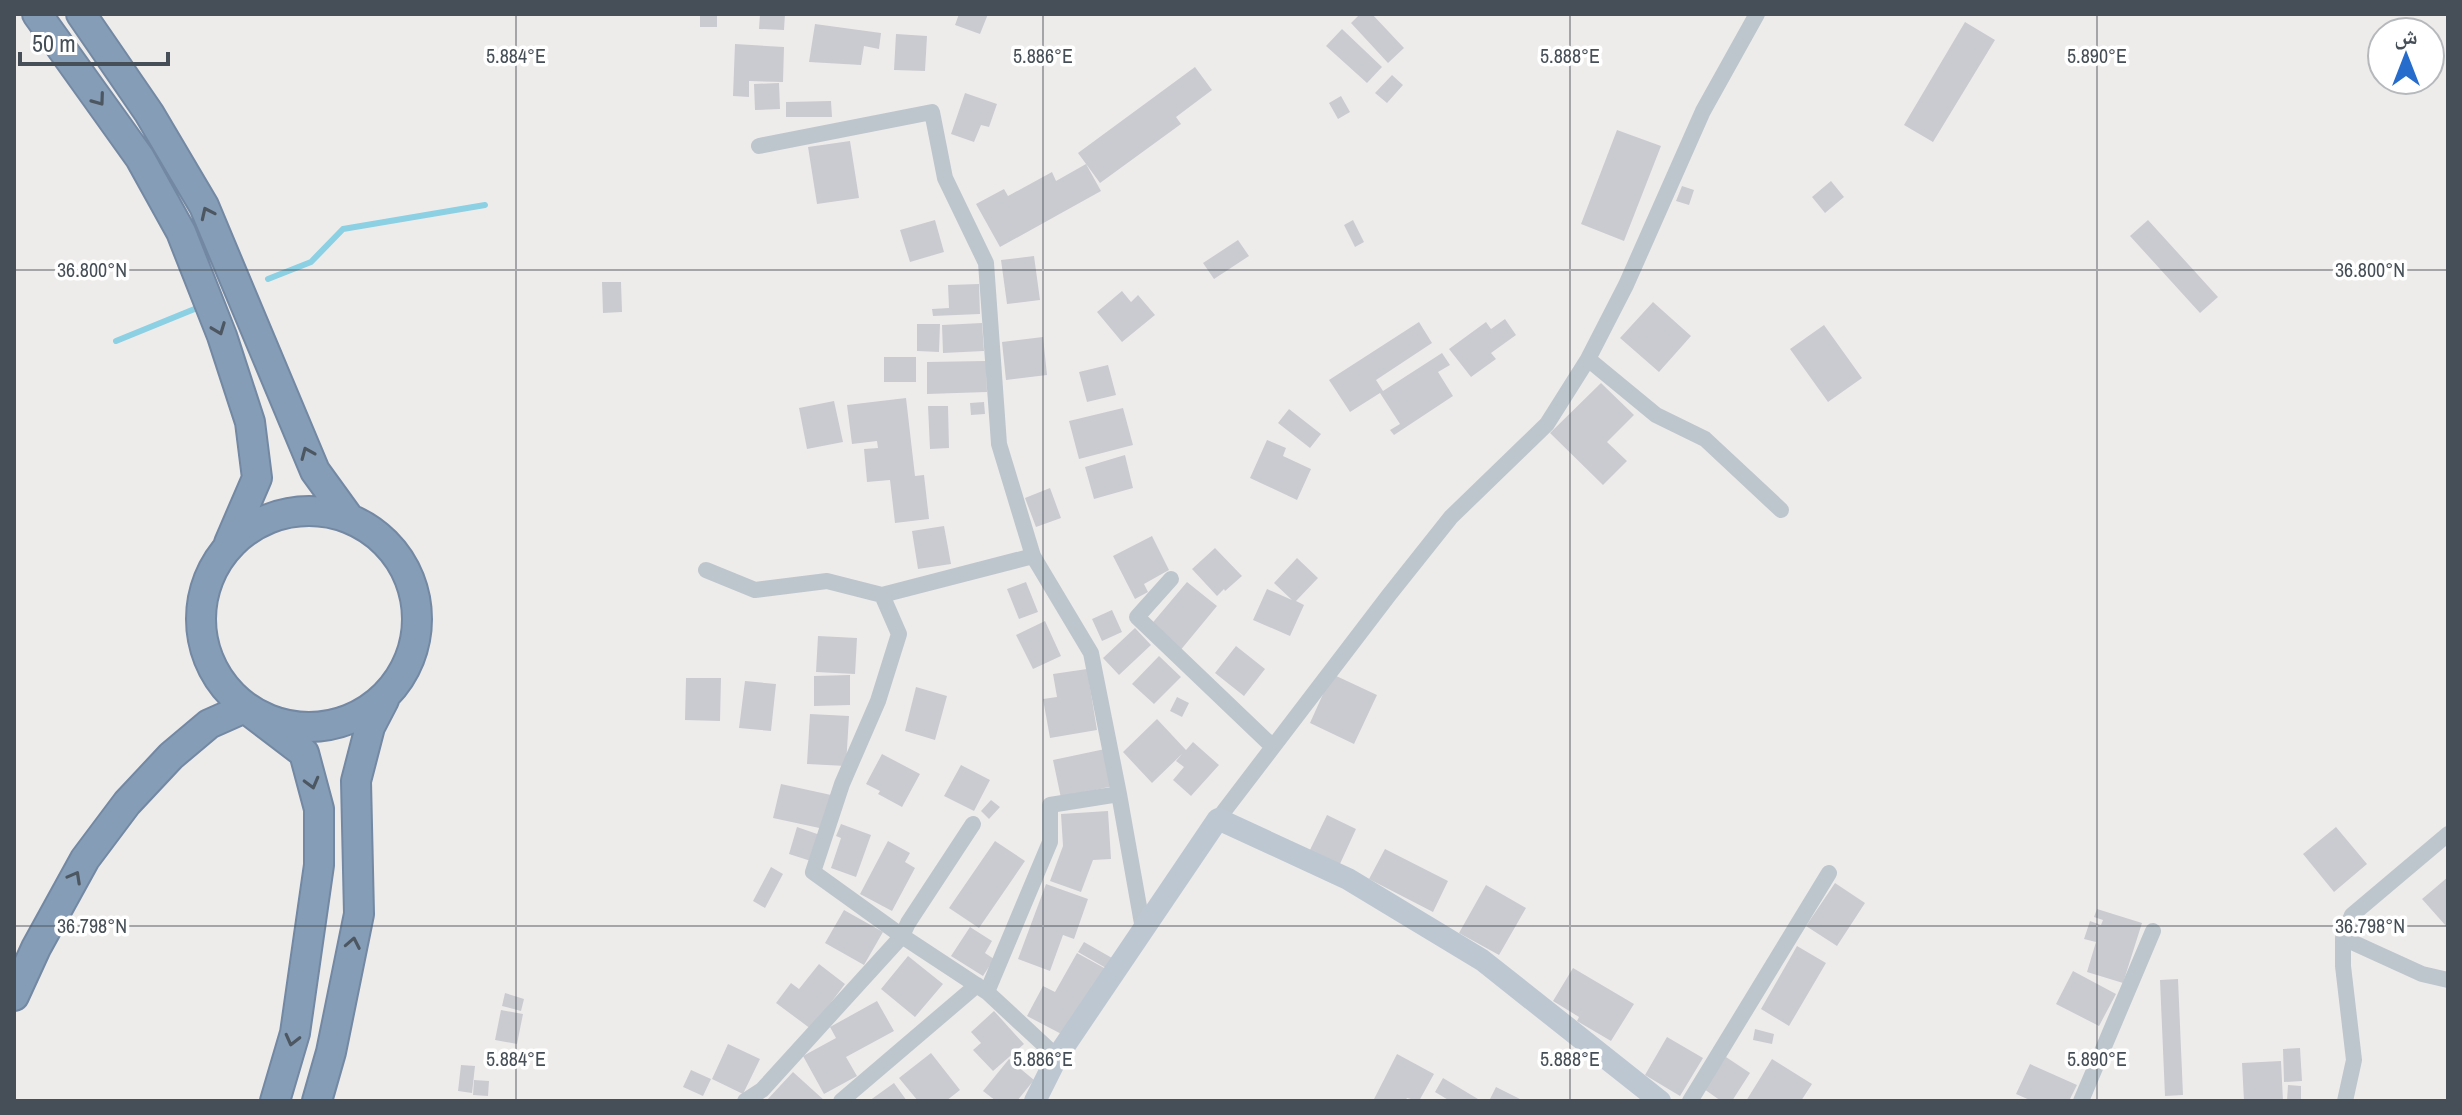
<svg xmlns="http://www.w3.org/2000/svg" width="2462" height="1115" font-family="'Archivo Narrow','Noto Naskh Arabic',sans-serif">
	<style>
		.lines { fill: none; stroke-linecap: round; stroke-linejoin: round }
		.stream { stroke: #8cd0e4; stroke-width: 6 }
		.building { fill: #cacbd0 }
		.highway-casing { stroke: #7288a3; stroke-width: 32 }
		.street { stroke: #bec6cd; stroke-width: 16 }
		.secondary { stroke: #bdc7d2; stroke-width: 22 }
		.highway { stroke: #869db7; stroke-width: 28 }
		.oneway { stroke: #4c5761 }
		.ticks { fill: none; stroke: #464f57; stroke-width: 2; stroke-opacity: 0.45 }
		.ticks-label { font-size: 20px; text-anchor: middle; fill: #464f57; stroke: #fff; stroke-width: 7; stroke-linejoin: round; paint-order: stroke }
	</style>
	<rect width="100%" height="100%" fill="#eeeceb"/>
	<g class="lines">
		<path class="stream" d="M268 279 311 262 343 229 485 205
			M116 341 197 308"/>
	</g>
	<path class="building" d="M700 14H717V27H700Z
		M760 14H785L784 30 759 29Z
		M959 14H988L980 34 955 25Z
		M1360 14H1372L1404 48 1388 63 1351 23Z
		M1965 22 1995 40 1933 142 1904 125Z
		M815 24 881 33 879 49 864 46 861 65 809 62Z
		M1342 29 1382 67 1367 83 1326 46Z
		M896 34 927 36 925 71 894 70Z
		M735 44 784 47 783 82 749 81V97L733 96Z
		M1195 67 1212 90 1176 117 1181 124 1100 183 1078 153Z
		M1392 75 1403 85 1387 103 1375 93Z
		M779 83 780 109 755 110 754 84Z
		M965 93 997 104 989 127 981 125 974 142 951 134Z
		M1341 96 1350 112 1338 119 1329 103Z
		M831 101 832 117H786V102Z
		M1617 130 1661 146 1624 241 1581 224Z
		M850 141 859 198 817 204 808 147Z
		M1086 164 1101 191 1000 247 976 204 1004 189 1008 196 1052 172 1056 181Z
		M1831 181 1844 197 1825 213 1812 197Z
		M1682 186 1694 190 1689 205 1676 201Z
		M935 220 944 252 910 262 900 230Z
		M1353 220 1364 242 1355 247 1344 225Z
		M2148 220 2218 297 2200 313 2130 236Z
		M1238 240 1249 256 1214 279 1203 263Z
		M1034 256 1040 300 1007 304 1001 260Z
		M602 282H621L622 312 603 313Z
		M979 284 980 314 933 316 932 309 949 308 948 285Z
		M1122 291 1131 302 1138 295 1155 315 1122 342 1097 312Z
		M1653 302 1691 336 1659 372 1620 338Z
		M1505 319 1516 335 1491 353 1496 359 1471 377 1449 349 1486 322 1491 329Z
		M1419 322 1432 343 1376 380 1383 391 1442 353 1450 365 1438 372 1453 396 1394 435 1390 430 1400 424 1380 393 1350 412 1329 380Z
		M982 323 984 351 943 353 942 325Z
		M917 324H940L939 352 917 351Z
		M1824 325 1862 378 1828 402 1790 349Z
		M1043 337 1047 375 1006 380 1002 342Z
		M884 357H916V382H884Z
		M986 361 987 392 927 394V362Z
		M1108 365 1116 395 1087 402 1079 372Z
		M1601 383 1634 415 1607 442 1627 461 1603 485 1550 433Z
		M906 398 915 476 924 475 929 519 895 523 890 480 867 482 864 449 878 448 877 441 852 444 847 405Z
		M834 401 843 442 807 449 799 408Z
		M984 402 985 414 971 415 970 403Z
		M928 406H948L949 448 930 449Z
		M1123 408 1133 445 1079 459 1069 421Z
		M1289 409 1321 434 1310 448 1278 423Z
		M1267 440 1286 448 1283 456 1311 469 1297 500 1250 478Z
		M1125 455 1133 488 1094 499 1085 467Z
		M1050 488 1061 518 1036 527 1025 498Z
		M944 526 951 564 918 569 912 531Z
		M1152 536 1169 570 1144 584 1148 592 1135 599 1113 556Z
		M1215 548 1242 576 1225 591 1224 589 1217 596 1192 569Z
		M1297 558 1318 578 1296 601 1304 605 1290 636 1253 620 1267 589 1292 600 1274 583Z
		M1026 582 1038 612 1019 619 1007 589Z
		M1187 582 1217 606 1179 652 1149 627Z
		M1112 610 1122 632 1102 641 1092 619Z
		M1045 621 1061 656 1033 669 1016 635Z
		M1135 628 1151 645 1119 675 1103 658Z
		M818 636 857 638 855 674 816 672Z
		M1236 646 1265 669 1244 696 1215 673Z
		M1159 656 1181 677 1154 704 1132 684Z
		M1087 669 1097 730 1050 738 1043 699 1057 697 1053 674Z
		M1332 674 1377 695 1354 744 1310 723Z
		M850 675V705L814 706V676Z
		M686 678H721L720 721 685 720Z
		M745 681 776 684 771 731 739 728Z
		M916 687 947 696 935 740 905 731Z
		M1177 697 1189 703 1182 717 1170 711Z
		M810 714 849 716 846 766 807 764Z
		M1157 719 1186 750 1193 742 1219 765 1191 796 1173 780 1184 767 1176 761 1182 754 1152 783 1123 752Z
		M1105 749 1113 786 1061 798 1053 760Z
		M882 754 920 774 902 807 878 794 880 791 866 784Z
		M961 765 990 780 974 811 944 796Z
		M781 784 831 795 824 829 773 818Z
		M991 800 1000 807 989 819 981 811Z
		M1108 811 1111 859 1093 860 1081 892 1050 881 1063 846 1061 814Z
		M1327 815 1356 829 1339 866 1309 852Z
		M841 824 871 835 856 877 831 868 841 838 836 836Z
		M797 827 823 836 814 862 789 854Z
		M2336 827 2367 864 2334 892 2303 854Z
		M888 841 910 853 905 862 915 868 892 911 860 894Z
		M995 841 1025 861 979 928 949 908Z
		M1385 849 1448 881 1433 912 1369 879Z
		M771 867 783 874 765 908 753 901Z
		M2448 877V925L2446 926 2422 899Z
		M1835 883 1865 903 1837 946 1806 926Z
		M1046 884 1088 899 1074 939 1063 935 1050 971 1018 959Z
		M1486 885 1526 908 1499 955 1459 933Z
		M2097 909 2142 923 2123 983 2087 972 2096 942 2084 939 2090 921 2101 925 2103 920 2094 917Z
		M844 910 883 932 864 965 825 943Z
		M970 927 992 941 985 953 994 959 983 976 951 956Z
		M1084 942 1112 958 1106 968 1078 952Z
		M1797 946 1826 963 1789 1026 1761 1009Z
		M1077 953 1106 969 1069 1038 1027 1016 1043 986 1055 992Z
		M908 956 943 984 915 1017 881 989Z
		M819 964 845 984 811 1029 776 1003 791 983 799 989Z
		M1573 968 1634 1004 1611 1041 1577 1021 1579 1017 1553 1001Z
		M2073 971 2116 994 2099 1026 2056 1004Z
		M2178 979 2183 1095 2165 1096 2160 980Z
		M505 993 524 999 521 1011 502 1006Z
		M877 1001 894 1031 846 1057 857 1076 824 1094 803 1056 836 1038 830 1027Z
		M501 1010 523 1014 517 1044 495 1040Z
		M994 1011 1024 1044 993 1071 973 1050 981 1043 971 1032Z
		M1755 1029 1774 1034 1772 1044 1753 1040Z
		M1667 1037 1703 1058 1680 1096 1645 1075Z
		M728 1044 760 1059 743 1094 712 1079Z
		M2300 1048 2302 1081 2284 1082 2283 1049Z
		M931 1053 960 1090 946 1101H918L899 1078Z
		M1397 1054 1434 1074 1419 1101 1407 1098 1405 1101H1373Z
		M1726 1057 1750 1073 1732 1101H1721L1704 1089Z
		M1009 1059 1034 1080 1017 1101H996L983 1091Z
		M1772 1059 1812 1084 1801 1101H1746Z
		M2281 1061 2283 1101H2244L2242 1063Z
		M2030 1064 2077 1085 2069 1101H2032L2016 1094Z
		M461 1065 475 1066 472 1093 458 1091Z
		M691 1070 711 1079 703 1096 683 1087Z
		M793 1072 825 1101H766Z
		M1443 1078 1478 1099 1477 1101H1450L1435 1092Z
		M474 1080 489 1081 488 1096 473 1095Z
		M894 1083 907 1101H869Z
		M2288 1085 2301 1086V1101H2287Z
		M1496 1087 1520 1099 1519 1101H1495L1490 1099Z"/>
	<g class="lines">
		<g class="highway-casing">
			<path id="highway" d="M37 14 140 158 181 232 222 336 250 422 257 478 229 543
				M81 14 149 113 204 206 315 471 349 518
				M201 619a108 108 0 1 1 216 0a108 108 0 1 1-216 0Z
				M14 996 36 948 85 859 127 803 171 756 209 724 245 708 304 753 319 809V865L295 1033 275 1101
				M317 1101 331 1052 359 914 356 781 370 727 384 700"/>
		</g>
		<path class="street" d="M759 146 932 112 945 178 986 263 999 444 1033 556 1091 653 1119 794 1143 929
			M1588 359 1656 415 1705 439 1781 510
			M706 570 755 590 827 581 882 595 1033 556
			M1171 579 1137 617 1273 747
			M882 595 899 634 878 701 842 784 813 872 902 936 987 992 1057 1057
			M1218 819 1389 595 1451 517 1547 424 1588 359 1626 285 1703 111 1757 14
			M2343 938 2422 974 2448 980
			M987 992 1050 842V805L1119 794
			M745 1101 762 1090 902 936 908 923 973 824
			M841 1101 977 985
			M1690 1101 1829 873
			M2081 1101 2153 931
			M2345 1101 2354 1060 2343 966V938L2352 915 2448 834"/>
		<path class="secondary" d="M1035 1101 1057 1057 1218 819 1348 879 1482 960 1660 1101"/>
		<use href="#highway" class="highway"/>
	</g>
	<defs><path id="oneway-chevron" d="M-2-3.5L2.5 0L-2 3.5" fill="none" stroke-width="1.6" stroke-linecap="round" stroke-linejoin="round" transform="scale(2)"/></defs>
	<g class="oneway">
		<use href="#oneway-chevron" transform="translate(99 100) rotate(54)"/>
		<use href="#oneway-chevron" transform="translate(207 213) rotate(-115)"/>
		<use href="#oneway-chevron" transform="translate(219 329) rotate(69)"/>
		<use href="#oneway-chevron" transform="translate(307 453) rotate(-113)"/>
		<use href="#oneway-chevron" transform="translate(312 783) rotate(75)"/>
		<use href="#oneway-chevron" transform="translate(75 877) rotate(-61)"/>
		<use href="#oneway-chevron" transform="translate(353 943) rotate(-79)"/>
		<use href="#oneway-chevron" transform="translate(292 1040) rotate(104)"/>
	</g>
	<path class="ticks" d="M516 14V1101M1043 14V1101M1570 14V1101M2097 14V1101M14 270H2448M14 926H2448"/>
	<g class="ticks-label">
		<text x="516" y="63">5.884°E</text>
		<text x="1043" y="63">5.886°E</text>
		<text x="1570" y="63">5.888°E</text>
		<text x="2097" y="63">5.890°E</text>
		<text x="92" y="277">36.800°N</text>
		<text x="2370" y="277">36.800°N</text>
		<text x="92" y="933">36.798°N</text>
		<text x="2370" y="933">36.798°N</text>
		<text x="516" y="1066">5.884°E</text>
		<text x="1043" y="1066">5.886°E</text>
		<text x="1570" y="1066">5.888°E</text>
		<text x="2097" y="1066">5.890°E</text>
	</g>
	<rect width="2462" height="1115" fill="none" stroke="#464f57" stroke-width="32"/>
	<g transform="translate(2406 56)"><circle r="38" fill="#ffffff" stroke="#b5b9bc" stroke-width="2"/>
	<path d="M0-6L14 30L0 20L-14 30Z" fill="#266ccd"/>
	<text y="-12" font-size="22" font-weight="bold" text-anchor="middle" fill="#464f57">ش</text>
	</g>
	<path d="M20 52v12h148v-12" fill="none" stroke="#464f57" stroke-width="4"/>
	<text x="32" y="52" font-size="24" fill="#464f57" stroke="#ffffff" stroke-width="6" paint-order="stroke">50 m</text>
</svg>
